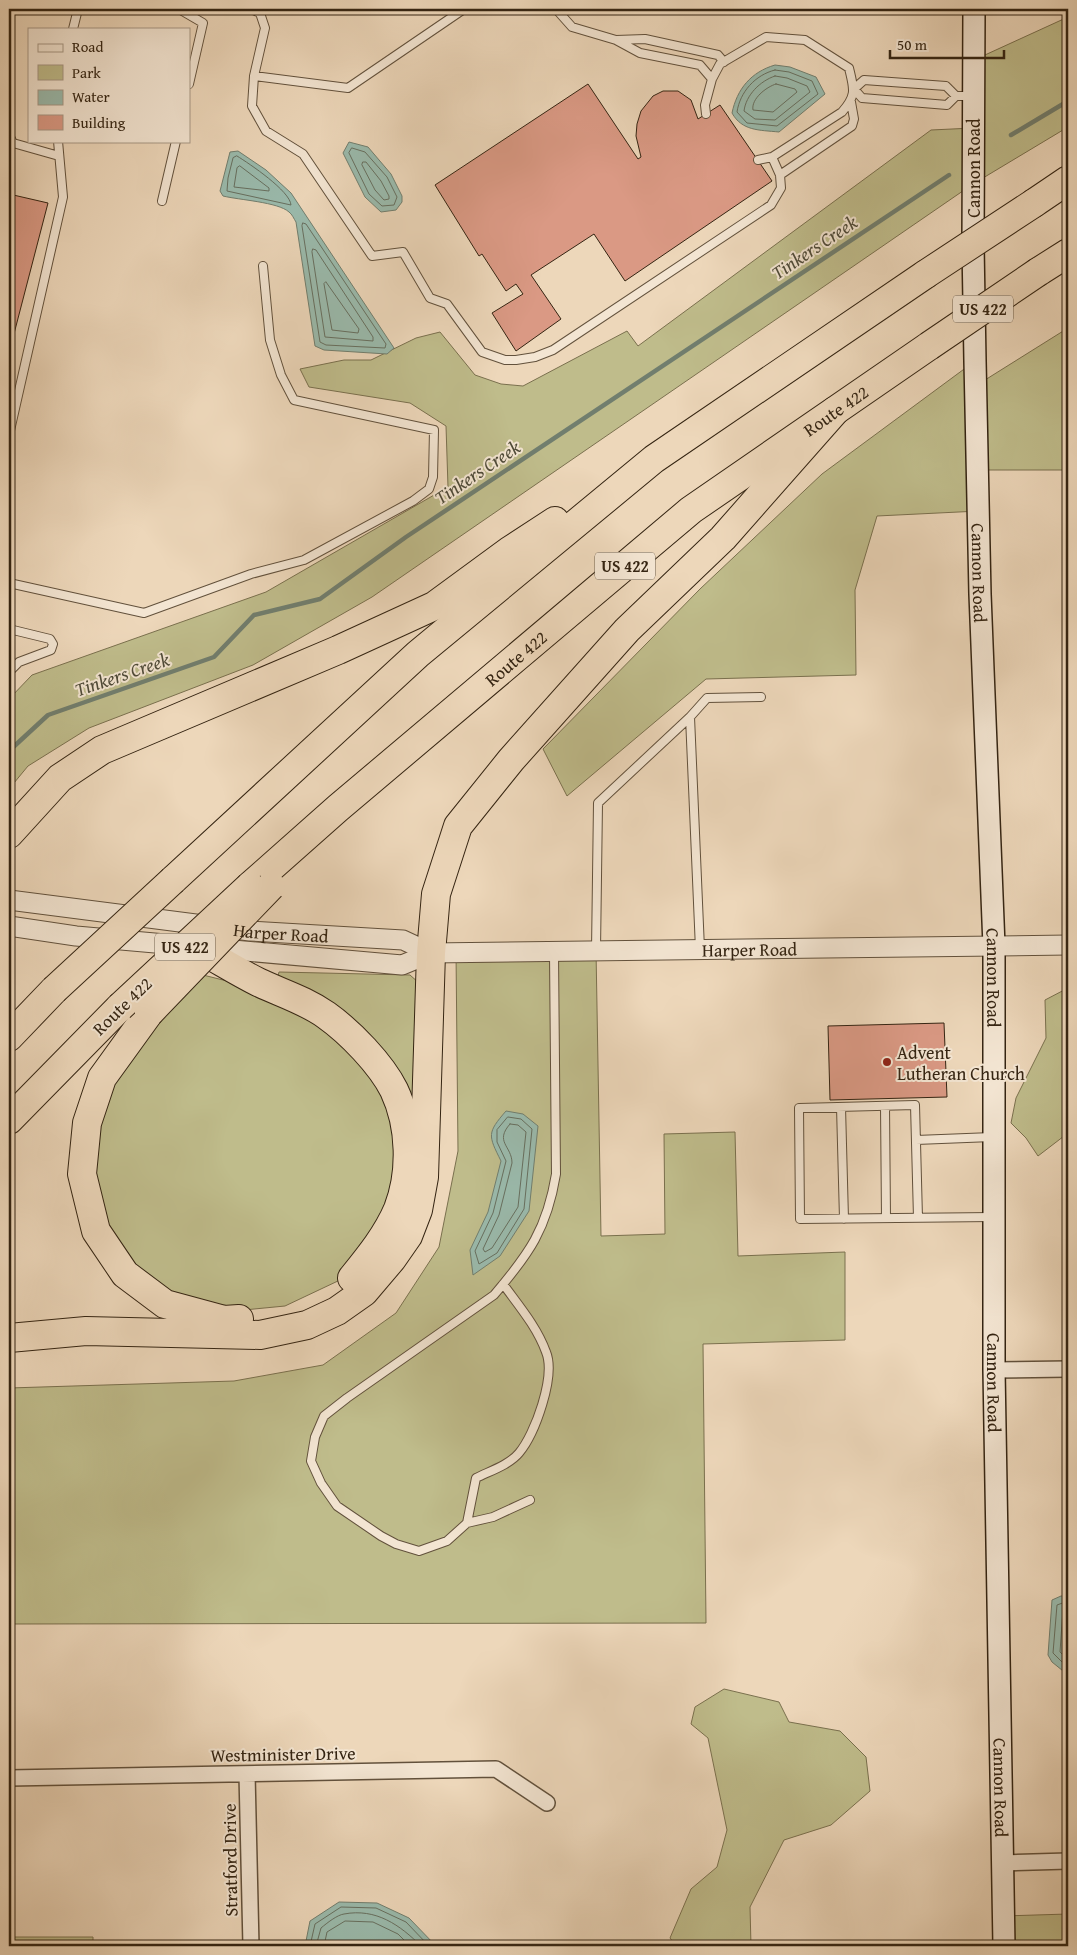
<svg xmlns="http://www.w3.org/2000/svg" width="1077" height="1955" font-family="'Gentium Book Plus',serif">
	<style>
		.green { fill: #bfbc8b; stroke: #7a704e }
		.water { fill: #9abaac; stroke: #717e6e }
		.lines { fill: none; stroke-linecap: round; stroke-linejoin: round }
		.shore { stroke: #676f5f; stroke-width: 1 }
		.stream { stroke: #717e6e; stroke-width: 4.5 }
		.building { fill: #da9984; stroke: #342412 }
		.service-casing { stroke: #62513c; stroke-width: 10 }
		.minor-casing { stroke: #62513c; stroke-width: 18 }
		.tertiary-casing { stroke: #62513c; stroke-width: 21 }
		.secondary-casing { stroke: #342412; stroke-width: 24 }
		.motorway-casing { stroke: #342412; stroke-width: 30 }
		.service { stroke: #f3e5d2; stroke-width: 8 }
		.minor { stroke: #f3e5d2; stroke-width: 15 }
		.tertiary { stroke: #f3e5d2; stroke-width: 19 }
		.secondary { stroke: #f3e5d2; stroke-width: 21 }
		.motorway { stroke: #edd7ba; stroke-width: 28 }
		.motorway-bridge-casing { stroke: #342412; stroke-width: 30; stroke-linecap: butt }
		.motorway-bridge { stroke: #edd7ba; stroke-width: 28 }
		.poi-dot { fill: #8f2418; stroke: #f3e5d2; stroke-width: 2 }
		.labels { text-anchor: middle; dominant-baseline: central; stroke-width: 4; stroke-linejoin: round; paint-order: stroke }
		.shield { fill: #f3e5d2; stroke: #6d5e4c; stroke-width: 1 }
		.shield-label { font-size: 16px; font-weight: bold; fill: #342412 }
		.street-label { font-size: 18px; fill: #342412; stroke: #f3e5d2 }
		.poi-label { font-size: 18px; fill: #342412; stroke: #f3e5d2; text-anchor: start }
		.water-label { font-size: 19px; font-style: italic; fill: #4e4a38; stroke: #f3e5d2 }
	</style>
	<rect width="100%" height="100%" fill="#edd7ba"/>
	<filter id="stains"><feTurbulence type="fractalNoise" baseFrequency=".004" numOctaves="4"/><feColorMatrix values="0 0 0 0 .2 0 0 0 0 .09 0 0 0 0 .02 0 0 0 .5 -.17"/></filter>
	<radialGradient id="worn" r=".72"><stop offset=".6" stop-color="#630" stop-opacity="0"/><stop offset="1" stop-color="#630" stop-opacity=".3"/></radialGradient>
	<path class="green" d="M1068 17V127L973 184 372 597 253 665 89 728 28 766 9 789V699L32 675 266 592 448 487 446 426 410 403 309 387 300 369 344 360H371L416 338 440 332 475 375 501 384 523 386 627 331 638 346 931 130 973 128 974 60Z
		M1068 328V470H979V511L877 516 855 590 856 675 706 679 567 796 543 749 700 589 822 474 975 361 977 385Z
		M596 950 601 1236 665 1234 664 1134 735 1132 738 1256 845 1252V1340L703 1344 706 1623 9 1624V1388L234 1381 323 1365 396 1313 439 1247 458 1151 456 952Z
		M279 972 410 975 419 983 414 1114 400 1076 371 1037 332 1003 277 980Z
		M199 974 251 987 325 1022 389 1092 401 1143 386 1223 340 1280 285 1306 244 1310 206 1305 173 1292 145 1273 129 1257 107 1225 92 1159 97 1121 118 1070Z
		M1068 988V1133L1038 1156 1026 1138 1011 1123 1016 1098 1046 1038 1045 1000Z
		M724 1689 779 1702 789 1722 840 1731 866 1757 870 1791 831 1825 784 1840 750 1907 751 1946H676L670 1938 691 1889 717 1867 727 1830 708 1738 691 1724 695 1707Z
		M1068 1914V1946H1004L1003 1916Z
		M9 1937H93V1946H9Z"/>
	<path class="water" d="M775 65 790 67 816 77 825 94 779 132C759 130 742 131 732 113 737 89 751 72 775 65Z
		M349 142 368 147 391 174 402 196V202L396 210 381 212 365 197 343 153Z
		M238 151 266 170 291 193 394 348 387 354 324 350 315 346 296 222C294 219 292 214 289 212 278 202 239 200 223 196L220 191 230 152Z
		M506 1111 523 1114 538 1126 529 1211 500 1256 473 1275 470 1250 488 1212 501 1161C488 1135 487 1133 506 1111Z
		M1061 1596H1068V1675L1052 1662 1048 1655 1052 1600Z
		M339 1902 377 1903 409 1918 436 1946H305L310 1921Z"/>
	<g class="lines">
		<path class="shore" d="M775 70 789 72 812 81 818 94 777 126 747 123 737 112C740 92 755 75 775 70Z
			M775 76 787 78 807 86 810 92 775 120 755 119 744 111C746 95 760 81 775 76Z
			M776 84 795 89 797 92 773 112 753 110C751 99 766 87 776 84Z
			M352 148 365 152 387 177 397 197 394 205 382 206 369 194 349 153Z
			M237 156C250 164 290 191 291 205L227 191 228 178 233 158Z
			M363 162H366L381 181 389 196V199L384 200 375 190 362 165Z
			M240 166 269 188V191L234 187 237 168Z
			M303 223 306 224 386 344 385 348 326 345 320 342 302 226Z
			M313 249 316 250 373 337V341L325 337 312 252Z
			M326 282 359 329 358 333 332 330 324 284Z
			M508 1117 521 1119 532 1129 524 1209 497 1253 479 1264 475 1251 493 1213 506 1161 497 1142V1130Z
			M510 1124 518 1125 526 1132 518 1207 492 1248 485 1252 483 1249 499 1215 512 1163C512 1146 494 1142 510 1124Z
			M1068 1601 1057 1605 1053 1653 1068 1668
			M1068 1607 1063 1609 1060 1652 1068 1660
			M310 1946 315 1924 341 1907 376 1908 406 1922 429 1946
			M316 1946 321 1928C327 1923 337 1915 344 1914 376 1908 400 1925 421 1946
			M324 1946 327 1932 345 1921 373 1922 398 1934 410 1946"/>
		<path class="stream" d="M1011 135 1068 101
			M9 751 48 715 214 657 254 615 320 599 406 537 949 175"/>
	</g>
	<path class="building" d="M588 84 638 159 641 157 636 136 637 124 641 111 653 96 663 91H678L691 100 698 119 720 105 772 181 625 281 594 234 531 275 561 319 516 351 492 313 523 294 516 284 506 291 482 254 479 256 435 185Z
		M9 194 48 203 9 353Z
		M944 1023 947 1097 830 1100 828 1026Z"/>
	<g class="lines">
		<g class="service-casing">
			<path id="service" d="M179 9 203 23 189 84
				M251 9 260 13 265 28 254 76 348 88 464 9
				M556 9 572 27 616 40
				M73 29 78 9
				M254 76 252 106 266 131 303 154 372 256 403 252 430 298 447 304 482 352 505 360H516L535 357 553 350 771 205 781 188 780 175
				M712 79 700 65 640 53 616 40 645 39 718 55 724 62
				M956 96 946 86 864 80 854 89 862 98 947 105 956 96H972
				M706 114 705 105 712 79 720 64 766 37 805 40 849 68C854 89 857 95 842 112L772 157 780 175 852 126 854 119 851 102
				M9 135 13 143 59 156
				M758 160 772 157
				M162 201 176 141
				M9 435 63 197 58 141
				M9 583 144 613 251 574 304 560 413 501 429 489 433 477 434 430 294 400 281 375 270 340 263 266
				M9 629 50 639 53 644 51 650 19 662 9 672
				M690 717 707 698 761 697
				M596 950 598 803 690 717 700 949
				M885 1106 886 1218
				M841 1107 844 1219
				M916 1140 992 1137
				M918 1218 915 1105 799 1108 800 1219 993 1217
				M503 1284C519 1306 537 1327 546 1352 556 1376 535 1434 519 1453 509 1465 490 1471 476 1478L467 1523 447 1541 419 1551 396 1544 381 1536 337 1506 321 1483 311 1461 315 1437 324 1416 347 1398 494 1295C529 1254 547 1229 556 1174L554 953
				M467 1523 493 1517 530 1500"/>
		</g>
		<g class="minor-casing">
			<path id="minor" d="M994 1370 1068 1369
				M247 1774 251 1946
				M9 1778 496 1769 547 1803
				M1003 1863 1068 1861"/>
		</g>
		<g class="tertiary-casing">
			<g id="tertiary">
				<path id="s1" d="M9 900 250 931 403 940 431 953"/>
				<path id="s2" d="M9 926 76 936 402 965 431 953 1068 945"/>
			</g>
		</g>
		<g class="secondary-casing">
			<g id="secondary">
				<path id="s3" d="M974 9 973 245 975 361 980 594 994 946V1370L1004 1946"/>
			</g>
		</g>
		<g class="motorway-casing">
			<g id="motorway">
				<path d="M1034 203 1068 180"/>
				<path d="M1038 272 1068 253"/>
				<path d="M9 834 60 778 102 750 338 650 434 606 509 551 555 521"/>
				<path d="M173 880 418 654 654 459 926 274"/>
				<path id="s4" d="M250 886 338 808 691 510 929 346"/>
				<path d="M195 947C216 958 236 971 258 982 281 993 305 1000 326 1015 350 1032 381 1064 394 1090 411 1126 412 1173 398 1209 387 1235 369 1257 352 1278"/>
				<path d="M149 1013 102 1078 87 1123 82 1174 96 1231 125 1274 165 1304 224 1320 239 1319"/>
				<path d="M9 1037 54 990"/>
				<path d="M9 1120 120 1007"/>
				<path d="M9 1338 86 1331 260 1335 307 1325 337 1311 364 1292 392 1259 408 1236 418 1210 424 1177 431 953 436 894 458 826 511 760 627 630 723 538 835 411"/>
			</g>
		</g>
		<use href="#service" class="service"/>
		<use href="#minor" class="minor"/>
		<use href="#tertiary" class="tertiary"/>
		<use href="#secondary" class="secondary"/>
		<use href="#motorway" class="motorway"/>
		<g class="motorway-bridge-casing">
			<path id="motorway-bridge" d="M926 274 1034 203
				M929 346 1038 272
				M54 990 173 880
				M120 1007 250 886
				M149 1013 271 886"/>
		</g>
		<use href="#motorway-bridge" class="motorway-bridge"/>
	</g>
	<circle class="poi-dot" cx="887" cy="1062" r="5"/>
	<g class="labels">
		<g class="shield">
			<rect x="953" y="295.5" width="60" height="27" rx="4"/>
			<rect x="595" y="552.5" width="60" height="27" rx="4"/>
			<rect x="155" y="933.5" width="60" height="27" rx="4"/>
		</g>
		<g class="shield-label">
			<text x="983" y="309">US 422</text>
			<text x="625" y="566">US 422</text>
			<text x="185" y="947">US 422</text>
		</g>
		<g class="street-label">
			<text transform="translate(973 168) rotate(-90)">Cannon Road</text>
			<text stroke="none"><textPath href="#s4" startOffset="755">Route 422</textPath></text>
			<text stroke="none"><textPath href="#s3" startOffset="564">Cannon Road</textPath></text>
			<text stroke="none"><textPath href="#s4" startOffset="350">Route 422</textPath></text>
			<text stroke="none"><textPath href="#s1" startOffset="274">Harper Road</textPath></text>
			<text stroke="none"><textPath href="#s2" startOffset="745">Harper Road</textPath></text>
			<text stroke="none"><textPath href="#s3" startOffset="969">Cannon Road</textPath></text>
			<text transform="translate(122 1006) rotate(-44)">Route 422</text>
			<text stroke="none"><textPath href="#s3" startOffset="1374">Cannon Road</textPath></text>
			<text transform="translate(283 1754) rotate(-1)">Westminister Drive</text>
			<text stroke="none"><textPath href="#s3" startOffset="1779">Cannon Road</textPath></text>
			<text transform="translate(230 1860) rotate(-91)">Stratford Drive</text>
		</g>
		<g class="poi-label">
			<text x="897" y="1052">Advent<tspan x="897" dy="21">Lutheran Church</tspan></text>
		</g>
		<g class="water-label">
			<text transform="translate(814 247) rotate(-34)">Tinkers Creek</text>
			<text transform="translate(477 472) rotate(-34)">Tinkers Creek</text>
			<text transform="translate(122 674) rotate(-19)">Tinkers Creek</text>
		</g>
	</g>
	<rect width="1077" height="1955" fill="none" stroke="#edd7ba" stroke-width="30"/>
	<rect x="10" y="10" width="1057" height="1935" fill="none" stroke="#342412" stroke-width="2.5"/>
	<rect x="15" y="15" width="1047" height="1925" fill="none" stroke="#342412"/>
	<rect x="28" y="28" width="162" height="115" fill="#f3e5d2" stroke="#a79885"/>
	<rect x="38" y="44" width="25" height="8" fill="#f3e5d2" stroke="#a79885"/>
	<text x="72" y="52" font-size="15" fill="#342412">Road</text>
	<rect x="38" y="65" width="25" height="15" fill="#bfbc8b" stroke="#a79885"/>
	<text x="72" y="78" font-size="15" fill="#342412">Park</text>
	<rect x="38" y="90" width="25" height="15" fill="#9abaac" stroke="#a79885"/>
	<text x="72" y="102" font-size="15" fill="#342412">Water</text>
	<rect x="38" y="115" width="25" height="15" fill="#da9984" stroke="#a79885"/>
	<text x="72" y="128" font-size="15" fill="#342412">Building</text>
	<path d="M890 50v8h114v-8" fill="none" stroke="#342412" stroke-width="2.5"/>
	<text x="897" y="50" font-size="15" fill="#342412" stroke="#f3e5d2" stroke-width="4" paint-order="stroke">50 m</text>
	<rect width="100%" height="100%" filter="url(#stains)"/>
	<rect width="100%" height="100%" fill="url(#worn)"/>
</svg>
